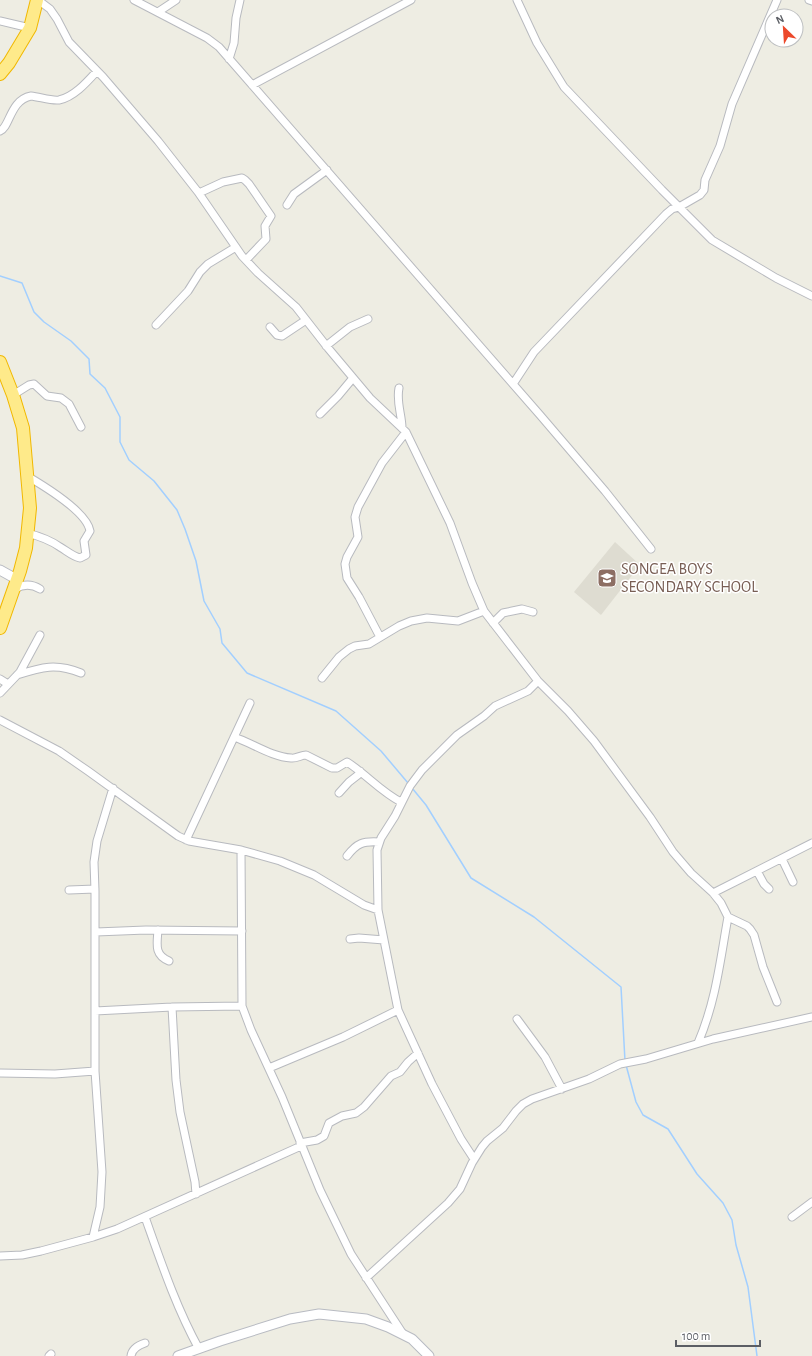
<svg xmlns="http://www.w3.org/2000/svg" width="812" height="1356" font-family="'Alegreya Sans',sans-serif">
	<style>
		.education { fill: #dedcd1 }
		.lines { fill: none; stroke-linecap: round; stroke-linejoin: round }
		.stream { stroke: #a2cfff; stroke-width: 1.5 }
		.street-casing { stroke: #b8babf; stroke-width: 9 }
		.secondary-casing { stroke: #b8bbc2; stroke-width: 11 }
		.highway-casing { stroke: #f1b800; stroke-width: 14 }
		.street { stroke: #fff; stroke-width: 7 }
		.secondary { stroke: #fff; stroke-width: 9 }
		.highway { stroke: #feea8a; stroke-width: 12 }
		.labels { text-anchor: middle; dominant-baseline: central; stroke-width: 3; stroke-linejoin: round; paint-order: stroke }
		.education-label { font-size: 16px; fill: #785e54; stroke: #fff; text-anchor: start }
	</style>
	<rect width="100%" height="100%" fill="#eeede3"/>
	<path class="education" d="M615 542 640 565 601 615 574 592Z"/>
	<g class="lines">
		<path class="stream" d="M0 276 22 283 34 312 44 322 71 341 89 359 90 374 105 388 120 417V442L129 460 154 481 177 510 185 529 196 561 204 601 220 629 222 643 247 673 336 711 381 751 408 783
			M412 788 426 805 471 878 534 917 621 987 625 1061
			M626 1065 636 1102 643 1115 668 1129 697 1174 723 1203 732 1220 736 1245 748 1287 757 1356"/>
		<g class="street-casing">
			<path id="street" d="M38 0 50 9 57 19 69 42 103 77 158 141 198 192 242 256 258 273 296 307 328 348 370 398 406 432 450 523 472 583 484 611 538 681 568 711 594 741 650 817 673 852 691 873 713 893 721 903 728 917 747 926 750 929 754 935 763 967 777 1002
				M134 0 207 38 219 47 540 415 605 491 651 549
				M517 0 537 43 564 87 662 190 712 240 776 278 812 296
				M809 0 812 1
				M158 12 176 0
				M0 21 30 28
				M229 59 234 43 236 18 240 0
				M252 85 411 0
				M0 131C10 127 10 100 31 96 40 97 51 101 59 100 74 97 87 82 97 71
				M199 193 223 182 242 178 245 180 249 184 271 216 265 226 266 239 246 260
				M287 205 294 194 327 170
				M156 325 188 291 200 272 208 264 236 247
				M270 327 277 335 282 336 306 320
				M326 346 350 327 368 319
				M513 384 534 352 666 214 672 209 679 207 700 195 704 190 705 180 720 146 732 104 777 0
				M399 388C396 402 402 415 402 428
				M13 395 29 385 34 384 47 396 61 398 69 404 81 427
				M320 414 338 396 353 378
				M27 533C39 536 50 540 60 547 67 551 72 556 80 558L86 555 84 541 90 531C87 512 44 486 27 476
				M15 589C23 584 32 584 40 589
				M493 623 503 613 522 609 533 612
				M380 637 359 597 347 578 345 564 347 557 358 537 355 517 358 507 382 463 406 432
				M17 675C42 667 56 663 81 673
				M322 678 339 657 349 649 355 646 369 644 399 626 411 621 427 618 458 621 484 611
				M0 679 8 684
				M0 693 20 672 40 635
				M0 720 59 751 88 771 178 836 189 841 241 850 280 861 314 875 364 905 378 910
				M234 737C252 743 272 757 291 758 296 759 301 755 306 755L332 768H337L347 762C366 774 381 792 401 802
				M339 793 349 782 358 775 360 771
				M186 840 250 703
				M241 850 242 1006 251 1030 282 1097 320 1190 351 1254 403 1334
				M347 856C357 843 363 841 379 842
				M782 859 793 882
				M757 871 764 884 769 889
				M69 890 95 889
				M713 893 812 843
				M158 930C157 944 154 955 169 961
				M96 932 146 930 242 931
				M350 939 359 938 384 940
				M172 1007 176 1080 180 1112 195 1182 196 1194
				M95 1011 172 1007 242 1006
				M517 1019 545 1057 562 1089
				M698 1043C716 1001 720 961 728 917
				M269 1068 343 1037 398 1010
				M0 1073 55 1074 95 1071
				M300 1143 317 1140 324 1136 329 1123 342 1116 356 1113 364 1107 391 1076 400 1072 408 1062 418 1053
				M474 1159 461 1139 432 1084 398 1010 378 910 377 850 381 838 395 816 410 786 422 770 457 735 484 716 495 706 528 691 538 681
				M145 1217C161 1262 176 1307 199 1349
				M792 1217 812 1202
				M93 1237 100 1207 102 1172 95 1071V891L94 862 97 841 113 788
				M0 1256 22 1255 41 1251 93 1237 117 1229 301 1146
				M366 1278 448 1203 460 1189 472 1163 482 1147 487 1141 503 1128 516 1111 523 1104 532 1099 589 1079 620 1064 646 1059 713 1039 812 1017
				M49 1356 51 1354
				M131 1356C132 1348 139 1345 145 1343"/>
		</g>
		<g class="secondary-casing">
			<path id="secondary" d="M0 570 18 580
				M178 1356 220 1341 290 1319 319 1314 366 1319 388 1327 412 1339 429 1356"/>
		</g>
		<g class="highway-casing">
			<path id="highway" d="M0 74 9 63 30 28 37 0
				M0 362 13 395 23 428 30 508 26 548 20 571 0 628"/>
		</g>
		<use href="#street" class="street"/>
		<use href="#secondary" class="secondary"/>
		<use href="#highway" class="highway"/>
	</g>
	<defs>
		<g id="school-square" transform="scale(1)"><rect x="-9" y="-9" width="18" height="18" rx="4" fill="#8d6e63" stroke="#fff"/><path d="M0-5L7-2L0 1L-7-2ZM-4 1L0 2.5L4 1V4Q0 6-4 4Z" fill="#fff"/></g>
	</defs>
	<g fill-rule="evenodd">
		<use href="#school-square" x="607" y="578"/>
	</g>
	<g class="labels">
		<g class="education-label">
			<text x="621" y="569">SONGEA BOYS<tspan x="621" dy="18">SECONDARY SCHOOL</tspan></text>
		</g>
	</g>
	<g transform="translate(784 28) rotate(335)"><circle r="19" fill="#ffffff" stroke="#bdbfc1"/>
	<path d="M0-3L7 15L0 10L-7 15Z" fill="#ec492b"/>
	<text y="-6" font-size="11" font-weight="bold" text-anchor="middle" fill="#5b5e64">N</text>
	</g>
	<path d="M676 1340v6h84v-6" fill="none" stroke="#5b5e64" stroke-width="2"/>
	<text x="682" y="1340" font-size="12" fill="#5b5e64" stroke="#ffffff" stroke-width="3" paint-order="stroke">100 m</text>
</svg>
